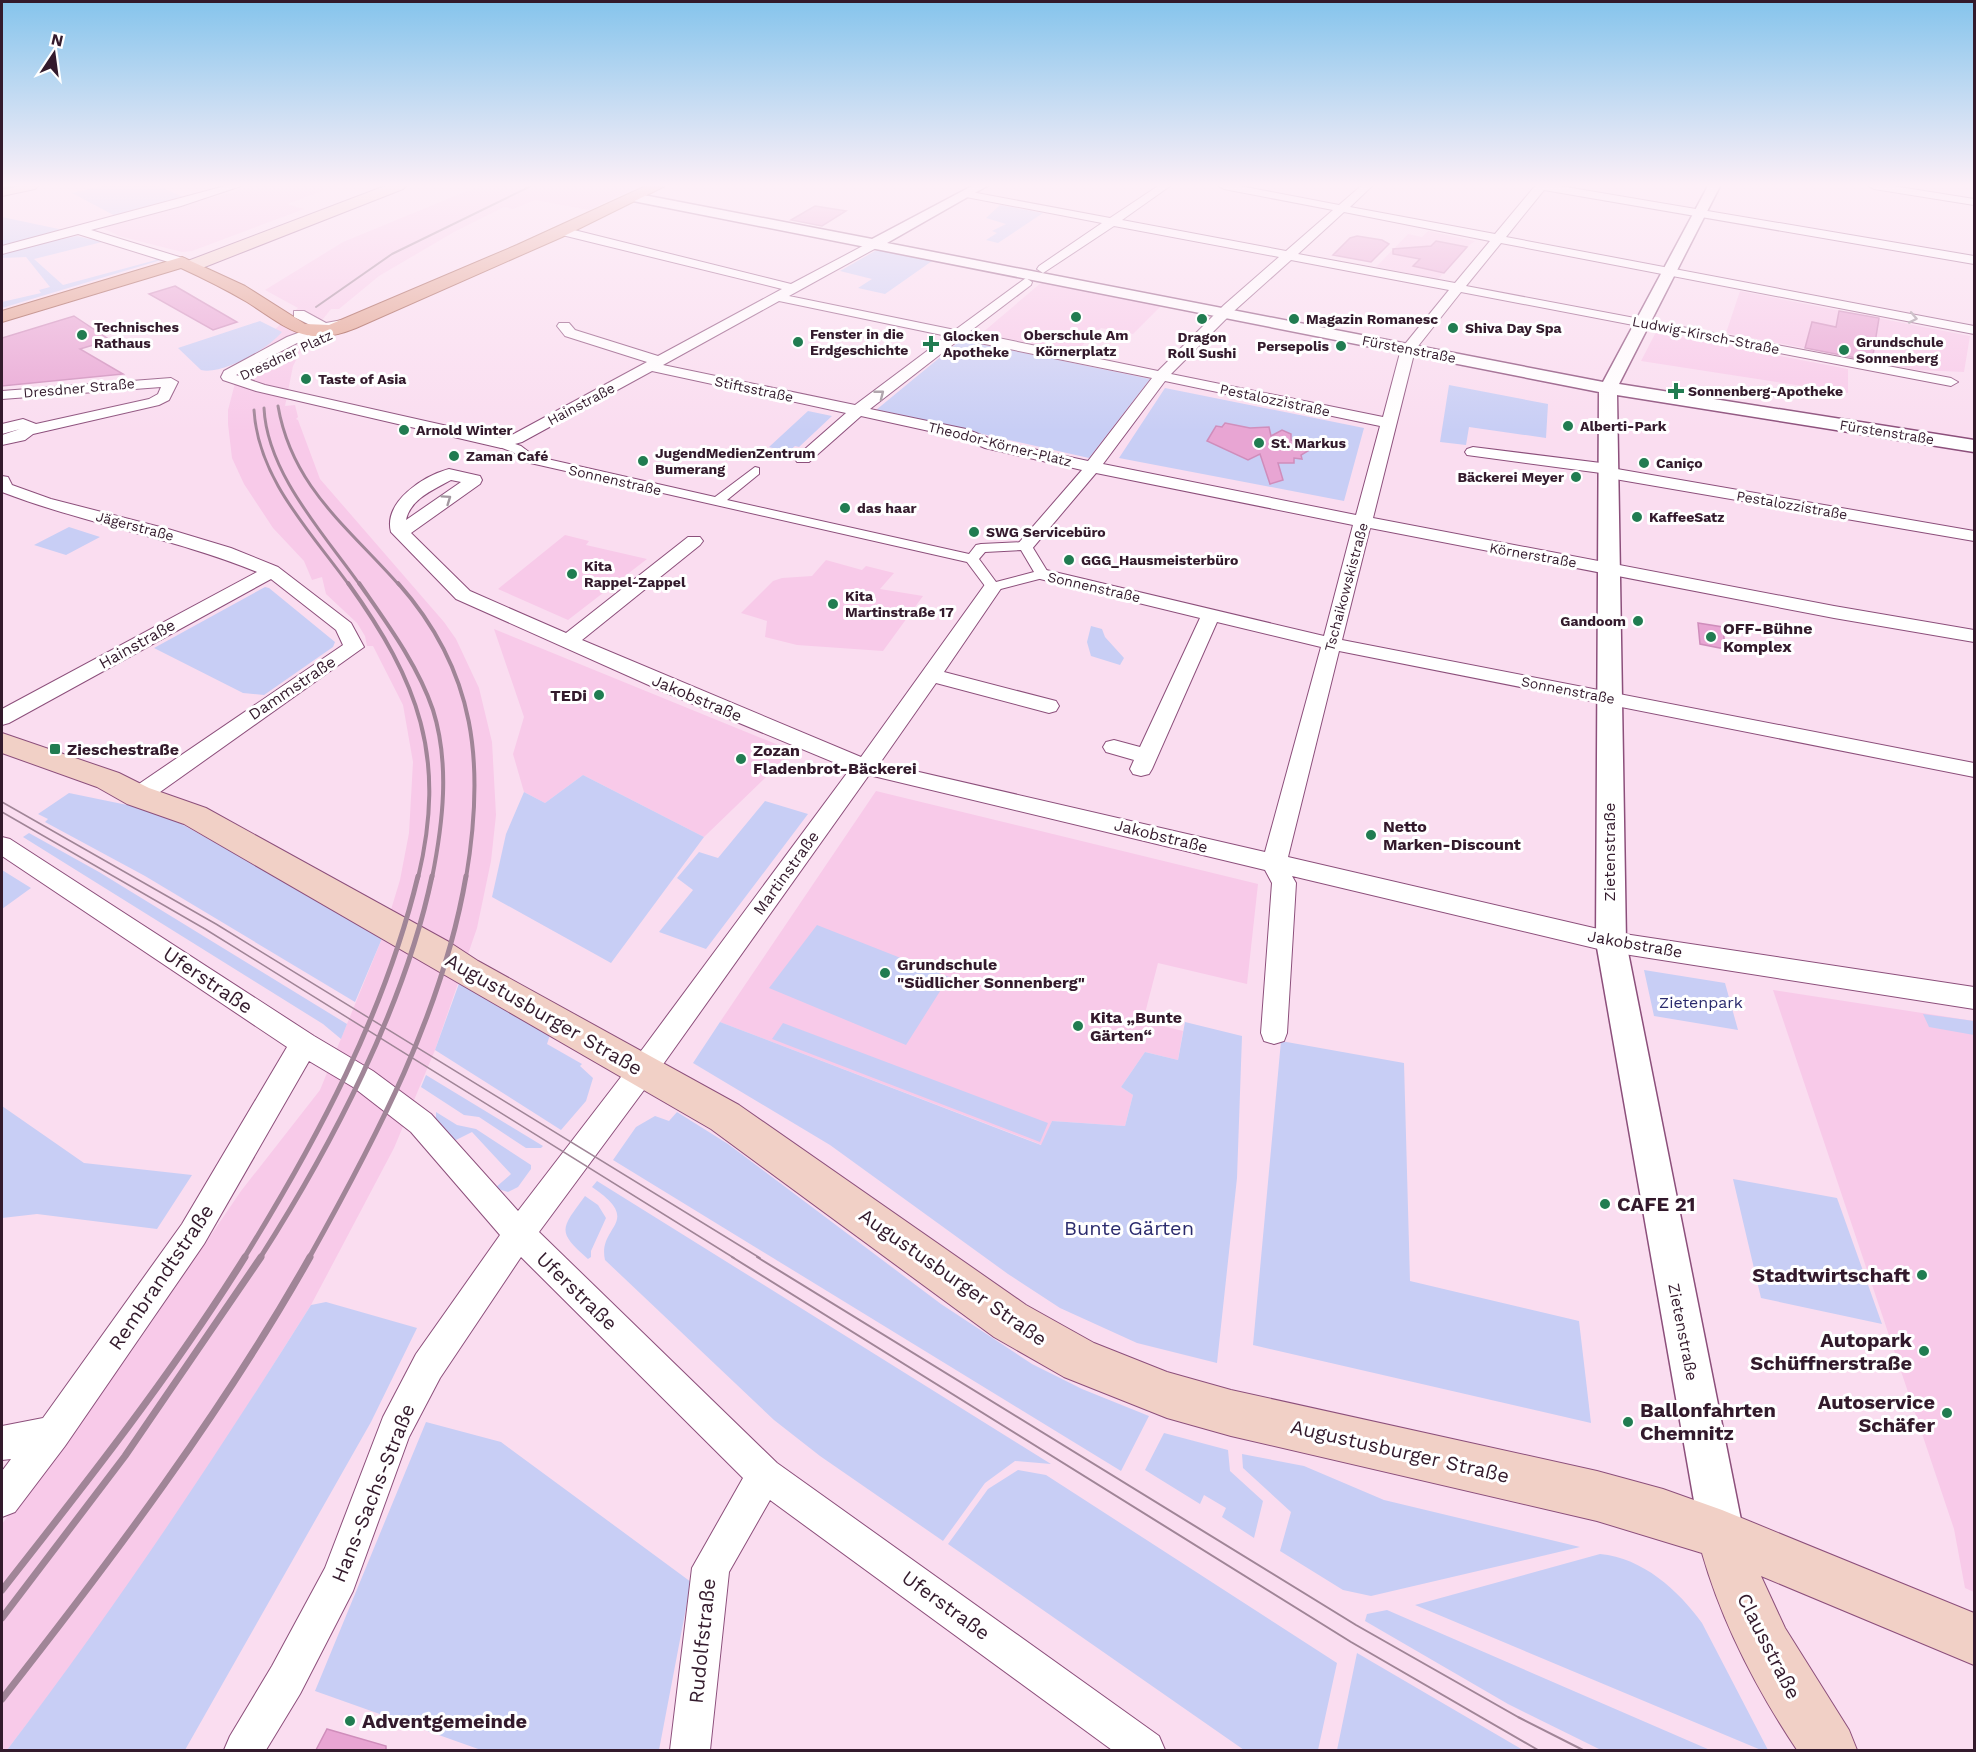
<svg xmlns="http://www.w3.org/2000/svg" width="1976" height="1752" font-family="'Work Sans',sans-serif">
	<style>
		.built { fill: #f8cae9 }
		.green { fill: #c8cef5 }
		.building { fill: #e8a5d3; stroke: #cf8dbb; stroke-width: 1.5 }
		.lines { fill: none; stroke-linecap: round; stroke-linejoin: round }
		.pedestrian-casing { stroke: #8c4f7b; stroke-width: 2 }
		.minor-casing { stroke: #8c4f7b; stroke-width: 2 }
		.tertiary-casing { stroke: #8c4f7b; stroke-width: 3 }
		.secondary-casing { stroke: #8c4f7b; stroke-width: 2 }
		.primary-casing { stroke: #984a3a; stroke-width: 2 }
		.pedestrian { fill: #fff; fill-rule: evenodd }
		.minor { fill: #fff; fill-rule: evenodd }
		.tertiary { fill: #fff; fill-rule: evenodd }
		.secondary { fill: #f1d0c6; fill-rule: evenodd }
		.primary { fill: #e2a28d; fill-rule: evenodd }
		.tram-far1 { stroke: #a08597; stroke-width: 1.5 }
		.tram { stroke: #a08597; stroke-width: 2 }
		.rail-far4 { stroke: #a08597; stroke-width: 2 }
		.rail-far3 { stroke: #a08597; stroke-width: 3 }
		.rail-far2 { stroke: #a08597; stroke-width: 4 }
		.rail-far1 { stroke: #a08597; stroke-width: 5 }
		.rail { stroke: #a08597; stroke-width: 7 }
		.oneway { stroke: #a398a0 }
		.poi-dot { fill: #217c51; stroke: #fff; stroke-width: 2 }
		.labels { text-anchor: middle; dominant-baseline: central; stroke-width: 6; stroke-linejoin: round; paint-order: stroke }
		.far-poi-label { font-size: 14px; font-weight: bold; fill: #331a2c; stroke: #fff; text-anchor: start }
		.far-street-label { font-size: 14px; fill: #331a2c; stroke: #fff }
		.poi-label { font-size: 16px; font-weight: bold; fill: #331a2c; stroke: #fff; text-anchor: start }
		.street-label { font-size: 16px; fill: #331a2c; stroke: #fff }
		.park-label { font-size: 16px; fill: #2b2b6d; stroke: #fff }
		.near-street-label { font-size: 20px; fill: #331a2c; stroke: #fff }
		.near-poi-label { font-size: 20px; font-weight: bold; fill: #331a2c; stroke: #fff; text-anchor: start }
		.near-park-label { font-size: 20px; fill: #2b2b6d; stroke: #fff }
	</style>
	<rect width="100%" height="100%" fill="#faddf0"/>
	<path class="built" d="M247 186H336L287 204 304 209 192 251 182 252 119 236 99 226 234 192Z
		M479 186H639L589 210 535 200 513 209 504 207 454 232 379 276 339 309H331L307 339 293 366 285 406 295 405 298 417 296 419 298 420 320 479 444 622 456 639 479 688 492 742 496 815 491 861 477 928 435 1050 394 1148 311 1305 215 1457 142 1565 71 1666 7 1750H2V1524L132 1351 241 1191 320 1090 383 936 400 880 409 833 413 762 403 705 373 646H367L365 636 357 623 326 594 322 577 312 580 304 561 273 528 244 484 232 458 228 424V410L239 368H250L270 334 298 308 265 290 343 242Z
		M1428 231 1475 241 1468 246 1438 279 1376 267 1408 234 1422 237Z
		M1042 282 1161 306 1133 334 1101 328 1074 353 982 333Z
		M1740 291 1970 336 1964 372 1917 370 1726 333Z
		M1656 332 1848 369V393L1641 361Z
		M565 535 589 541 586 545 647 559 568 620 498 589Z
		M826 560 862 570 866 566 894 573 880 589 923 596 883 651 797 645 765 637 767 621 741 613 773 581 782 578 812 576Z
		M494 629 793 751 704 837 583 775 545 803 524 792 513 754 524 717Z
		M876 791 1258 884 1247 984 1158 963 1143 1021 1183 1031 1178 1060 1145 1052 1121 1087 1133 1095 1125 1126 1052 1121 1042 1145 720 1022Z
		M1773 990 1974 1021V1592L1965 1588 1954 1529Z"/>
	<path class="green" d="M102 186H158L188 199 119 218 72 193Z
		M1000 205 1043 213 998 243 986 240 997 233 992 231 1006 224 986 218Z
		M2 217 68 231 2 248Z
		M77 236 102 242 34 259 63 285 156 260 148 254 161 260 2 308V302L41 293 39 290 50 287 26 257 2 258V252Z
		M875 251H883L932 261 885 294 858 288 872 279 840 271Z
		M260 321 282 332C268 349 223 375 201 370L178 348Z
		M961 340 1150 379 1089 458 876 410Z
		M1449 385 1548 404 1546 438 1469 427 1466 445 1440 442Z
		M1165 388 1364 428 1344 501 1119 458Z
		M808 411 832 416 799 447 795 446 788 452 769 447Z
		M69 527 100 537 66 555 34 545Z
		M265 587 269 588 335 642 333 647 264 695 243 693 154 648Z
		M1091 626 1102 629 1105 637 1124 658 1120 665 1091 656 1087 642Z
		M583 775 704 837 611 963 492 897 506 834 524 792 545 803Z
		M69 793 137 807 178 822 383 936 355 1002 145 876 45 822 48 819 38 814Z
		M765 801 808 814 706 949 659 932 693 890 677 878 699 852 718 858Z
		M29 833 99 872 347 1024 341 1039 323 1024 23 837Z
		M2 870 31 888 2 909Z
		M817 925 949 977 906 1045 769 988Z
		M1644 970 1725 983 1738 1030 1654 1016Z
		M461 978 550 1035 547 1044 582 1064 580 1066 593 1078 586 1101 561 1130 435 1050Z
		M1923 1014 1974 1021V1035L1929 1027Z
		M720 1022 1041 1145 1052 1121 1125 1126 1133 1095 1121 1087 1145 1052 1178 1060 1185 1022 1242 1036 1237 1178 1217 1363 1137 1343 1060 1308 1008 1274 830 1145 693 1063Z
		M783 1023 1048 1123 1040 1142 772 1039Z
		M1281 1041 1404 1063 1410 1281 1579 1321 1591 1423 1253 1345Z
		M426 1075 543 1146 541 1148H526L479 1117 464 1115 421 1087Z
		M2 1106 84 1163 192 1175 157 1229 37 1214 2 1218Z
		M436 1112 457 1125 476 1129 531 1165V1169L518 1187 508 1192 495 1188 511 1174 472 1132 454 1141 436 1120Z
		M677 1112 728 1144 941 1304 1032 1364 1082 1389 1149 1416 1121 1471 613 1160 636 1127 655 1116 669 1121Z
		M1733 1179 1837 1198 1882 1324 1761 1298Z
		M597 1181 1051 1464 1015 1461 985 1483 943 1541 820 1456 774 1420 605 1260C597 1225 645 1223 592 1187Z
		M585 1196 598 1205 606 1218 591 1251V1257L588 1259C556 1231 561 1229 585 1196Z
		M326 1302 417 1328 371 1422 185 1750H7C116 1607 215 1458 311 1305Z
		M426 1422 501 1442 691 1582 659 1750H481L315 1691Z
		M1164 1433 1228 1450 1230 1471 1263 1501 1254 1538 1222 1517 1226 1508 1204 1495 1200 1504 1145 1470Z
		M1242 1454 1304 1466 1384 1500 1580 1547 1371 1596 1343 1590 1280 1551 1291 1512 1243 1468Z
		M1018 1470 1046 1475 1337 1663 1318 1750H1244L948 1544 988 1489Z
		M1600 1554C1643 1558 1678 1590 1702 1623L1768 1750H1761L1415 1605Z
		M1387 1610 1710 1750H1601L1508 1704 1365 1621 1367 1614Z
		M1357 1653 1523 1750H1524H1337Z"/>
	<path class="building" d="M815 206 846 211 822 226 791 220Z
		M1357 236 1382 240 1389 244 1371 262 1333 255 1350 238Z
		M1436 241 1467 247 1444 273 1413 266 1420 259 1393 254V249L1431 246Z
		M175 286 199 300 237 322 213 330 149 294Z
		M1839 311 1879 318 1872 361 1805 348 1812 322 1836 327Z
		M74 316 110 340 80 349 123 374 2 386V338Z
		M1225 423 1250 428 1269 427 1271 436 1282 430 1291 434V440L1311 449 1301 455 1302 459 1294 458V463H1278L1283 480 1270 484 1260 454 1248 460 1207 441 1216 426 1222 427Z
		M1698 623 1723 627 1725 649 1700 644Z
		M327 1729 386 1746V1750H316Z"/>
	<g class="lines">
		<g class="pedestrian-casing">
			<path id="pedestrian" d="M501 439 521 446 534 456 715 497 755 467 759 468V474L727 500 969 554 976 545 981 544 1025 542 1030 543 1049 574 1047 577 993 591 988 590 967 562 526 462 513 452 497 446V440ZM1021 550 1034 572 996 582 979 559 985 552Z"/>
		</g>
		<g class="minor-casing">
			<path id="minor" d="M225 186H241L181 206 91 230 186 259V265H178L78 234 2 254V246Z
				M1158 186H1170L1122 220 1286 251 1333 210 1224 189 1219 186H1240L1339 205 1361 186H1372L1350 207 1495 234 1535 186H1560L1974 256V264L1544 190 1506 237 1974 326V334L1501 243 1466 286 1951 378 1958 382 1951 386 1461 292 1415 350 1373 518 1834 606 1974 630V642L1834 618 1370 528 1342 640 1974 763V777L1339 651 1288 857 1611 932 1974 987V1009L1611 952 1292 876 1296 883 1287 1033 1284 1041 1274 1044 1264 1041 1261 1033 1272 883 1265 870 869 775 664 1063 539 1232 777 1463 1159 1736 1165 1750H1112L770 1500 729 1572 710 1750H670L692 1568 743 1478 521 1257 440 1378 409 1437 353 1591 300 1694 266 1750H224L230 1736 272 1666 325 1568 383 1417 416 1354 500 1235 411 1132 353 1087 309 1061 204 1244 65 1446 15 1512 2 1517V1471L11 1459 2 1460V1426L43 1418 182 1224 287 1047 2 856V837L10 839 314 1036 373 1071 431 1114 518 1211 644 1047 850 769 662 691 456 599 391 532C383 502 423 476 449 469L480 476 482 480 480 484 411 533 470 591 566 633 688 537H700L703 541 700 545 582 640 861 757 986 583H1000L1002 587 944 672 1056 701 1059 706 1056 711 1049 713 936 683 880 763 1265 852 1321 647 1217 622 1152 769 1149 774 1141 776 1133 774 1130 769 1134 760 1106 752 1103 747 1106 742 1114 740 1140 747 1200 618 1036 578 1033 574 1042 569 1324 636 1353 525 1096 473 1031 550 1025 551 1016 546 1082 470 985 448 961 438 861 416 809 462H797L795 459 797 456 846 413 652 371 522 442 501 448 256 391 223 380 221 377 224 371 287 337 314 327 294 317V311H304L326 323 342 320V326L326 332 318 339 297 343 236 375 265 385 501 438 510 436 647 362 565 336 557 326 559 323H569L575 330 658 356 782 289 558 234V228L562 227 791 284 874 240 878 241V247L789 296 955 330 1026 278 1032 282 1031 285 969 332 1158 371 1224 305 1279 257 1114 226 1043 273 1037 269 1039 266 1102 223 966 197 960 194 966 191 1110 218ZM1344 212 1490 241 1455 283 1298 254ZM1291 260 1449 290 1401 349 1383 417 1171 374 1234 311ZM779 301 947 336 855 405 663 365ZM960 339 1152 378 1088 461 996 441 966 429 870 409ZM1165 381 1380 426 1356 515 1103 464ZM451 480 461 482 406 520C410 499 435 489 451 480Z
				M1869 186H1893L1974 199V205L1874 189Z
				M171 378 178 382 169 400 159 405 33 434 25 440 2 445V435L20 429 2 434V424L23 419 36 424 149 399 158 394 161 387 2 399V391Z
				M1473 447 1609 464 1617 469 1974 531V541L1609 478 1601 473 1467 455 1465 452 1467 449Z
				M2 476 8 477 12 485 51 499 168 529 231 548 278 567 351 623 364 647 146 802 138 804 130 802 127 796 130 790 343 645 336 630 271 579 9 723 2 725V709L257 572C174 538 85 524 2 492Z"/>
		</g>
		<g class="tertiary-casing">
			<path id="tertiary" d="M972 186H987L887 243 1603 382 1708 186H1720L1619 384 1974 440V452L1617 395 1626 942 1744 1535 1737 1550 1722 1557 1707 1550 1700 1535 1596 942 1599 392 633 201 626 197 633 193 872 239Z"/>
		</g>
		<g class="secondary-casing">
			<path id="secondary" d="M10 186H38L35 189 2 196V188Z
				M385 186H406L403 189 197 270 191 271 182 266 185 262Z
				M2 733 119 773 149 788 206 808 449 942 478 961 739 1105 1026 1305 1094 1343 1167 1372 1231 1390 1597 1471 1663 1489 1722 1510 1974 1613V1665L1761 1576 1785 1628 1849 1730 1857 1750H1797C1757 1690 1722 1623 1702 1553L1597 1521 1231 1436 1167 1418 1064 1377 994 1337 711 1129 184 824 127 804 97 787 2 753Z"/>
		</g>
		<g class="primary-casing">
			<path id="primary" d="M646 186H665L562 237 356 328C305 349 287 327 247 302 225 289 203 278 181 268L2 322V311L182 257 245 286 305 324 329 325 517 245Z"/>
		</g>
		<use href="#pedestrian" class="pedestrian"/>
		<use href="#minor" class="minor"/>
		<use href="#tertiary" class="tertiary"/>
		<use href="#secondary" class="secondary"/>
		<use href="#primary" class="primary"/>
		<path class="tram-far1" d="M2 189 17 186
			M2 802 216 924 760 1258
			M2 812 205 929 734 1258"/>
		<path class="tram" d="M732 1257 1351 1642 1538 1750
			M757 1257 1356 1625 1518 1717 1583 1750"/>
		<path class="rail-far4" d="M316 307 392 254 531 186"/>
		<path class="rail-far3" d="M278 406C292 487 348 527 399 585
			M264 408C267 473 324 534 360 585
			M254 410C258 479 311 532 349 585"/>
		<path class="rail-far2" d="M348 583C419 682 447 757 418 878
			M359 583C386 622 418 665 433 710 450 764 443 823 432 878
			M398 583C477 672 485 765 466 878"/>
		<path class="rail-far1" d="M244 1258C317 1140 385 1013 418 876
			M260 1258C331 1147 405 1006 432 876
			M309 1258C375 1140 443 1012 466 876"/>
		<path class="rail" d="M2 1590C87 1482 172 1374 245 1257
			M2 1618 125 1456 261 1257
			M2 1699C112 1559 222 1413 310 1257"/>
	</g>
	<defs><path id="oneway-chevron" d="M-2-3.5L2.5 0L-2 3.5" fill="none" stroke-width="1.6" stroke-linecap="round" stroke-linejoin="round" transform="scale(1.5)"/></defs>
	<g class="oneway">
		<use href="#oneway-chevron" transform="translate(1913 318) rotate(11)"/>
		<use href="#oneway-chevron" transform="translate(880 394) rotate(-38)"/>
		<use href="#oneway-chevron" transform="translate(447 499) rotate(-35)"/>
	</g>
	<linearGradient id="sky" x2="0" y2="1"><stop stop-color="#85c4ec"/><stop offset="0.43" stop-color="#fdf0f8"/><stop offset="1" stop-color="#fdf0f8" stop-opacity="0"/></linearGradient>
	<rect width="1976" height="431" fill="url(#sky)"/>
	<g class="poi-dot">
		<circle cx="1076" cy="317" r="6"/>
		<circle cx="1202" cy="319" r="6"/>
		<circle cx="1294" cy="319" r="6"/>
		<circle cx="1453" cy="328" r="6"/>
		<circle cx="82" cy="335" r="6"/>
		<circle cx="798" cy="342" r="6"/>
		<path d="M928 335h6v6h6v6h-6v6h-6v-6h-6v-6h6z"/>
		<circle cx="1341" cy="346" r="6"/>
		<circle cx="1844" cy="350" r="6"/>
		<circle cx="306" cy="379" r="6"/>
		<path d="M1673 382h6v6h6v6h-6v6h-6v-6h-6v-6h6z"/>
		<circle cx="1568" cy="426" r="6"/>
		<circle cx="404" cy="430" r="6"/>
		<circle cx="1259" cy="443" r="6"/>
		<circle cx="454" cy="456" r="6"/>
		<circle cx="643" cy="461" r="6"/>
		<circle cx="1644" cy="463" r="6"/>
		<circle cx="1576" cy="477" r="6"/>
		<circle cx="845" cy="508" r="6"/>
		<circle cx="1637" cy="517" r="6"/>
		<circle cx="974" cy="532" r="6"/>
		<circle cx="1069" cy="560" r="6"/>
		<circle cx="572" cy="574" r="6"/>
		<circle cx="833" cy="604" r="6"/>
		<circle cx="1638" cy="621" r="6"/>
		<circle cx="1711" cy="637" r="6"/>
		<circle cx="599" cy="695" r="6"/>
		<rect x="49" y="743" width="12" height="12" rx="3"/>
		<circle cx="741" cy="759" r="6"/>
		<circle cx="1371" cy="835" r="6"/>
		<circle cx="885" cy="973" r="6"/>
		<circle cx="1078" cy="1026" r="6"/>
		<circle cx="1605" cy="1204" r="6"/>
		<circle cx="1922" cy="1275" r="6"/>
		<circle cx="1924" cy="1351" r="6"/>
		<circle cx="1947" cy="1413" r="6"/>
		<circle cx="1628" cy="1422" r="6"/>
		<circle cx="350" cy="1721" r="6"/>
	</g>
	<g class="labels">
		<g class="far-poi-label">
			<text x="1306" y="319">Magazin Romanesc</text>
			<text x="94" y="327">Technisches<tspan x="94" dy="16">Rathaus</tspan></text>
			<text x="1465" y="328">Shiva Day Spa</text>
			<text x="810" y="334">Fenster in die<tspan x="810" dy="16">Erdgeschichte</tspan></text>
			<text x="1076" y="335" text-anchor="middle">Oberschule Am<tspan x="1076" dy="16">Körnerplatz</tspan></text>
			<text x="943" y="336">Glocken<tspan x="943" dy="16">Apotheke</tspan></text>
			<text x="1202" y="337" text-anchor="middle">Dragon<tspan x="1202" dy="16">Roll Sushi</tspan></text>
			<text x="1856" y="342">Grundschule<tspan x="1856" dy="16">Sonnenberg</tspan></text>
			<text x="1329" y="346" text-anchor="end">Persepolis</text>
			<text x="318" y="379">Taste of Asia</text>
			<text x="1688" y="391">Sonnenberg-Apotheke</text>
			<text x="1580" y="426">Alberti-Park</text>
			<text x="416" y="430">Arnold Winter</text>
			<text x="1271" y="443">St. Markus</text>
			<text x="655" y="453">JugendMedienZentrum<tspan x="655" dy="16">Bumerang</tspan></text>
			<text x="466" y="456">Zaman Café</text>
			<text x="1656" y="463">Caniço</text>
			<text x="1564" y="477" text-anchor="end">Bäckerei Meyer</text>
			<text x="857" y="508">das haar</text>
			<text x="1649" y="517">KaffeeSatz</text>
			<text x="986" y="532">SWG Servicebüro</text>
			<text x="1081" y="560">GGG_Hausmeisterbüro</text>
			<text x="584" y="566">Kita<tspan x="584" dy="16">Rappel-Zappel</tspan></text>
			<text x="845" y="596">Kita<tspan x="845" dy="16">Martinstraße 17</tspan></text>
			<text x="1626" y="621" text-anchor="end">Gandoom</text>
		</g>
		<g class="far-street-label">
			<text transform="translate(1706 335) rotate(11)">Ludwig-Kirsch-Straße</text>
			<text transform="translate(1409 349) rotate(11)">Fürstenstraße</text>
			<text transform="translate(286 355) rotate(-25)">Dresdner Platz</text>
			<text transform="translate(79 388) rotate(-5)">Dresdner Straße</text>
			<text transform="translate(754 389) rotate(12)">Stiftsstraße</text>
			<text transform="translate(1275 400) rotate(12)">Pestalozzistraße</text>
			<text transform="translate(581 404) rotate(-28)">Hainstraße</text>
			<text transform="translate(1887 432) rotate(9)">Fürstenstraße</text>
			<text transform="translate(1000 444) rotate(14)">Theodor-Körner-Platz</text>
			<text transform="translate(615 480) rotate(13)">Sonnenstraße</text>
			<text transform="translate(1792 505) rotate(10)">Pestalozzistraße</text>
			<text transform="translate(135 526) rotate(15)">Jägerstraße</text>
			<text transform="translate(1533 555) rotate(10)">Körnerstraße</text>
			<text transform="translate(1094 587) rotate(13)">Sonnenstraße</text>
			<text transform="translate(1346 587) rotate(-75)">Tschaikowskistraße</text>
			<text transform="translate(1568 690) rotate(11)">Sonnenstraße</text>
		</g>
		<g class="poi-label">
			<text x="1723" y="628">OFF-Bühne<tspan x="1723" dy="18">Komplex</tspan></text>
			<text x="587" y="695" text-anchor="end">TEDi</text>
			<text x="67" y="749">Zieschestraße</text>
			<text x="753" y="750">Zozan<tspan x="753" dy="18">Fladenbrot-Bäckerei</tspan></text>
			<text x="1383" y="826">Netto<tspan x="1383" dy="18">Marken-Discount</tspan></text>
			<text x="897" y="964">Grundschule<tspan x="897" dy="18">"Südlicher Sonnenberg"</tspan></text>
			<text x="1090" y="1017">Kita „Bunte<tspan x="1090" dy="18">Gärten“</tspan></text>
		</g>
		<g class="street-label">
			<text transform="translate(137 644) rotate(-29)">Hainstraße</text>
			<text transform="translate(292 688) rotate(-34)">Dammstraße</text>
			<text transform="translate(697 698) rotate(23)">Jakobstraße</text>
			<text transform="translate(1161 836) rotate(14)">Jakobstraße</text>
			<text transform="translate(1609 852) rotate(-90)">Zietenstraße</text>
			<text transform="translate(786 873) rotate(-54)">Martinstraße</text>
			<text transform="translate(1635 944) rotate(10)">Jakobstraße</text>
			<text transform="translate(1683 1332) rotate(79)">Zietenstraße</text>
		</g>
		<g class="park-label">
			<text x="1701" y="1002">Zietenpark</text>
		</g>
		<g class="near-street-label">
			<text transform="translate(208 980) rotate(34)">Uferstraße</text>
			<text transform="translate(544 1014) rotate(30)">Augustusburger Straße</text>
			<text transform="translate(161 1277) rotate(-56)">Rembrandtstraße</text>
			<text transform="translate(953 1277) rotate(35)">Augustusburger Straße</text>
			<text transform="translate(577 1291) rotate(44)">Uferstraße</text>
			<text transform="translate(1400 1451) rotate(13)">Augustusburger Straße</text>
			<text transform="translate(373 1493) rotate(-68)">Hans-Sachs-Straße</text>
			<text transform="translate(946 1605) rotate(36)">Uferstraße</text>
			<text transform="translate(702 1641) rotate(-84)">Rudolfstraße</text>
			<text transform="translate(1769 1646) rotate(63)">Clausstraße</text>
		</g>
		<g class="near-poi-label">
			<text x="1617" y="1204">CAFE 21</text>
			<text x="1910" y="1275" text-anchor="end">Stadtwirtschaft</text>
			<text x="1912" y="1340" text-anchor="end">Autopark<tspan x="1912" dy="23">Schüffnerstraße</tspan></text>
			<text x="1935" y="1402" text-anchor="end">Autoservice<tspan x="1935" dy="23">Schäfer</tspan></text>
			<text x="1640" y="1410">Ballonfahrten<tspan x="1640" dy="23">Chemnitz</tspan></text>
			<text x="362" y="1721">Adventgemeinde</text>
		</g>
		<g class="near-park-label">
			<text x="1129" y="1228">Bunte Gärten</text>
		</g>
	</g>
	<rect width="1976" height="1752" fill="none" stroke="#331a2c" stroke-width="6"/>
	<g transform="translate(54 54) rotate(13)" stroke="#ffffff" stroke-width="4.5" paint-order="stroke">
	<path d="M0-4.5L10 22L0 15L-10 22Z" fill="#331a2c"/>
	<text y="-9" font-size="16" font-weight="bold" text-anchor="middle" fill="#331a2c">N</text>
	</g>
</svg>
